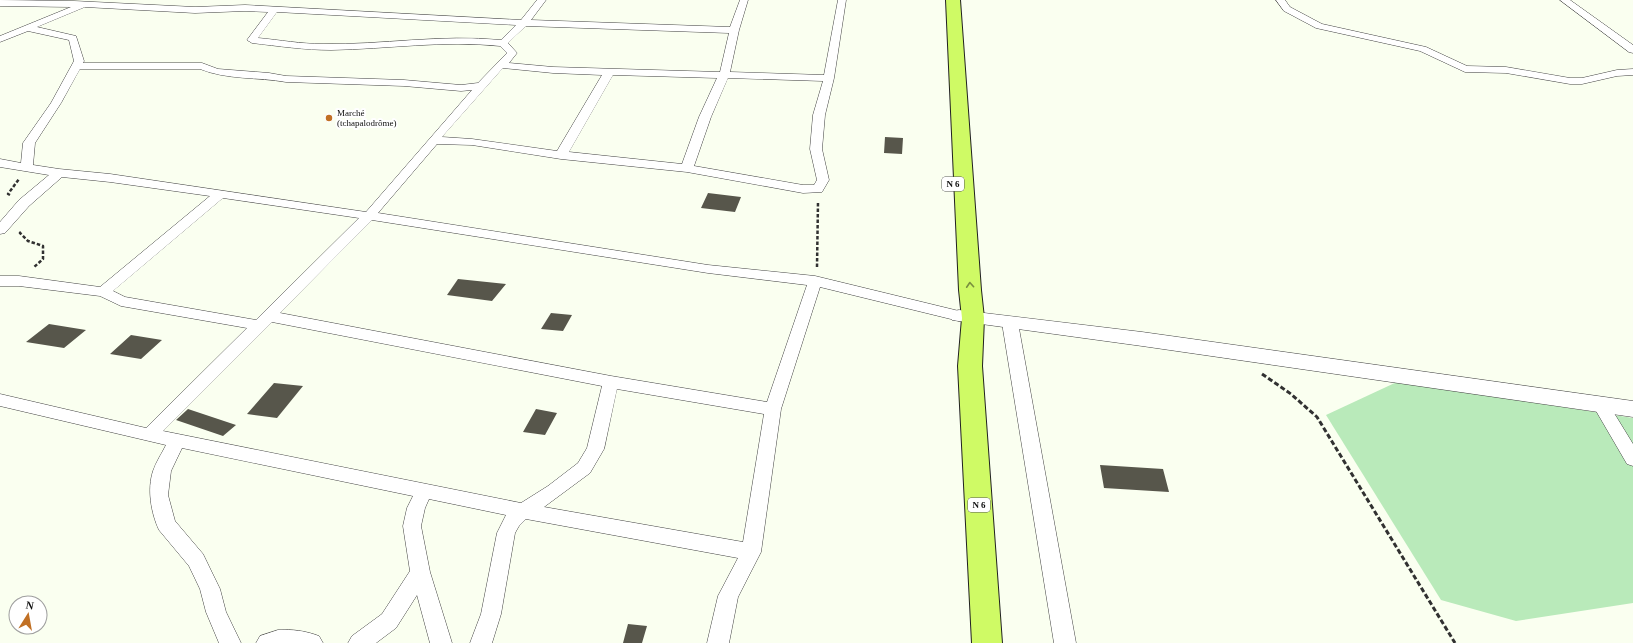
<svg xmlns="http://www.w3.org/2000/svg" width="1633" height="643" font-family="Georgia,serif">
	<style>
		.green { fill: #b9eaba }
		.building { fill: #57564b }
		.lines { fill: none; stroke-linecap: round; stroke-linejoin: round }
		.minor-casing { stroke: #424242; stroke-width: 1 }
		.tertiary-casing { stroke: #424242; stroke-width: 1 }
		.primary-casing { stroke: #202020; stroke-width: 2 }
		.path-far1 { stroke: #313131; stroke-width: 2.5; stroke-dasharray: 3.5 2; stroke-linecap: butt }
		.path { stroke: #313131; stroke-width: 3; stroke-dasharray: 5 2.5; stroke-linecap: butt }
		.minor { fill: #fff; fill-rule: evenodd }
		.tertiary { fill: #fff; fill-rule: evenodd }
		.primary { fill: #cffa65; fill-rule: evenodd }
		.oneway { stroke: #79903e }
		.poi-dot { fill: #c17024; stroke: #fff; stroke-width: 1.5 }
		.labels { text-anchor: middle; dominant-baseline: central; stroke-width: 4; stroke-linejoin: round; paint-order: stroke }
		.far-poi-label { font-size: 9px; fill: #0f0f0f; stroke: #fff; text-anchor: start }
		.shield { fill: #fff; stroke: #575757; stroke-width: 1 }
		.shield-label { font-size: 9px; font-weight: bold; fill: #0f0f0f }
	</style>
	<rect width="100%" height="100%" fill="#fafff0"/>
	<path class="green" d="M1399 381 1633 418V603L1516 621 1441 600 1326 415Z"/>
	<path class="building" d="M885 137 903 138 902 154 884 153Z
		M708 193 741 197 735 212 701 208Z
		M458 279 506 284 492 301 447 295Z
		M551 313 572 315 563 331 541 329Z
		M49 324 86 330 64 348 26 342Z
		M131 335 162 340 141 359 110 354Z
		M274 383 303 386 277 418 247 414Z
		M188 409 236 425 223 436 176 420Z
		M536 409 557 413 545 435 523 432Z
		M1100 465 1163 469 1169 492 1104 488Z
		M628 624 647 626 642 643H623Z"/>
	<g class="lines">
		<g class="minor-casing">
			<path id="minor" d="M0 0 74 1 195 7 245 5 521 20 537 0H546L531 20 730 27 740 0H748L739 30 730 72 824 75 838 0H846L834 78 825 115 822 149 829 180 822 192 803 193 687 172 561 159 472 145 437 144 378 213 708 265 815 276 959 311 964 313 966 316 964 319 959 321 820 287 781 409 761 552 738 597 729 643H707L718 596 738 558 526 519 519 526 515 533 501 614 492 643H470L481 614 497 533 506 515 429 499 425 508 421 526 430 572 452 643H430L417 595 396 628 376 643H348L352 636 382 614 410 571 403 526 407 508 413 496 182 448 171 471 168 495 175 521 203 554 220 589 226 612 241 643H219L206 612 200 589 189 566 159 530C151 513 147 489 153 471 156 462 162 453 166 445L0 406V394L146 428 247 328 121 306 100 296 19 286H0V276H19L100 287 210 196 110 182 62 177 29 206 5 233 0 234V222L19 200 49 175 0 167V159L21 163 23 143 51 103 74 61 69 40 28 31 0 42V36L71 7 0 6ZM85 7 195 13 245 11 268 12 247 40 252 43C278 46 305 50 331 50 388 49 444 40 500 46L507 53 478 83 461 85 404 80 286 76 269 73 218 69 202 63H83L84 61 76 36 37 27ZM277 12 516 25 501 40C441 34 382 45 323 44 301 44 280 40 258 38ZM526 26 729 33 720 72 553 67 509 63 517 53 508 43ZM503 68 553 73 602 75 557 151 472 139 442 137ZM80 69H200C227 80 258 77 286 82L404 86 461 91 472 90 366 212 110 174 59 169 33 165 35 143 61 103ZM613 75 717 78 699 117 682 164 569 152ZM728 78 823 81 813 115 810 149 817 180 814 185H803L694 166 711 117ZM223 198 359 218 256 320 125 297 113 291ZM372 220 708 273 807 285 767 402 611 376 280 313ZM272 322 602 386 587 448 578 463 548 486 521 503 163 431ZM617 389 764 414 743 542 544 507 590 473 604 449Z
				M1276 0H1285L1290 7 1322 24 1426 47 1467 66 1506 67 1570 78H1582L1617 70 1633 69V75L1617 76 1582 84H1570L1506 73 1465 72 1420 51 1316 28 1284 11Z
				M1560 0H1570L1633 45V53L1629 52Z
				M1010 318 1015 319 1018 323 1076 643H1054L1002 323 1005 319Z
				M1600 398 1606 400 1633 444V466L1627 464 1592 404 1594 400Z
				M278 630C292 629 306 631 319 636L323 643H256L260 636Z"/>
		</g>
		<g class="tertiary-casing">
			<path id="tertiary" d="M959 310 1142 332 1633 401V417L1142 346 952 320 950 316 952 312Z"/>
		</g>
		<g class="primary-casing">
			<path id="primary" d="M946 0H960L981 290 984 318 982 366 1002 643H972L958 366 962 318 959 290Z"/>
		</g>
		<path class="path-far1" d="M10 195 8 194 19 179
			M21 232 20 233 28 241 43 246V259L33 268
			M817 267 818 202"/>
		<path class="path" d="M1262 374 1291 394 1317 417 1455 643"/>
		<use href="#minor" class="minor"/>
		<use href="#tertiary" class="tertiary"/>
		<use href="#primary" class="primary"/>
	</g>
	<defs><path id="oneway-chevron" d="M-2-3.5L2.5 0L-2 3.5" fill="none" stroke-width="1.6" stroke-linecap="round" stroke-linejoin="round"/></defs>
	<use class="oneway" href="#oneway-chevron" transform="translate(970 285) rotate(-94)"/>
	<circle class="poi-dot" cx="329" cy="118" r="4"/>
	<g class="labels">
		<g class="far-poi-label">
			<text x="337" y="113">Marché<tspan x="337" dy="10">(tchapalodrôme)</tspan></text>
		</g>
		<g class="shield">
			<rect x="942" y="177" width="22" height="14" rx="3"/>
			<rect x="968" y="498" width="22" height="14" rx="3"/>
		</g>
		<g class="shield-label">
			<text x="953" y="184">N 6</text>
			<text x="979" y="505">N 6</text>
		</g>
	</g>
	<g transform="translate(28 615) rotate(11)"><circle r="19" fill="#ffffff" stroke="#9f9f9f"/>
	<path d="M0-3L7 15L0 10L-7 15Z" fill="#c17024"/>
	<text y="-6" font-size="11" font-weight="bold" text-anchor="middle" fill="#0f0f0f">N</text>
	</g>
</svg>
